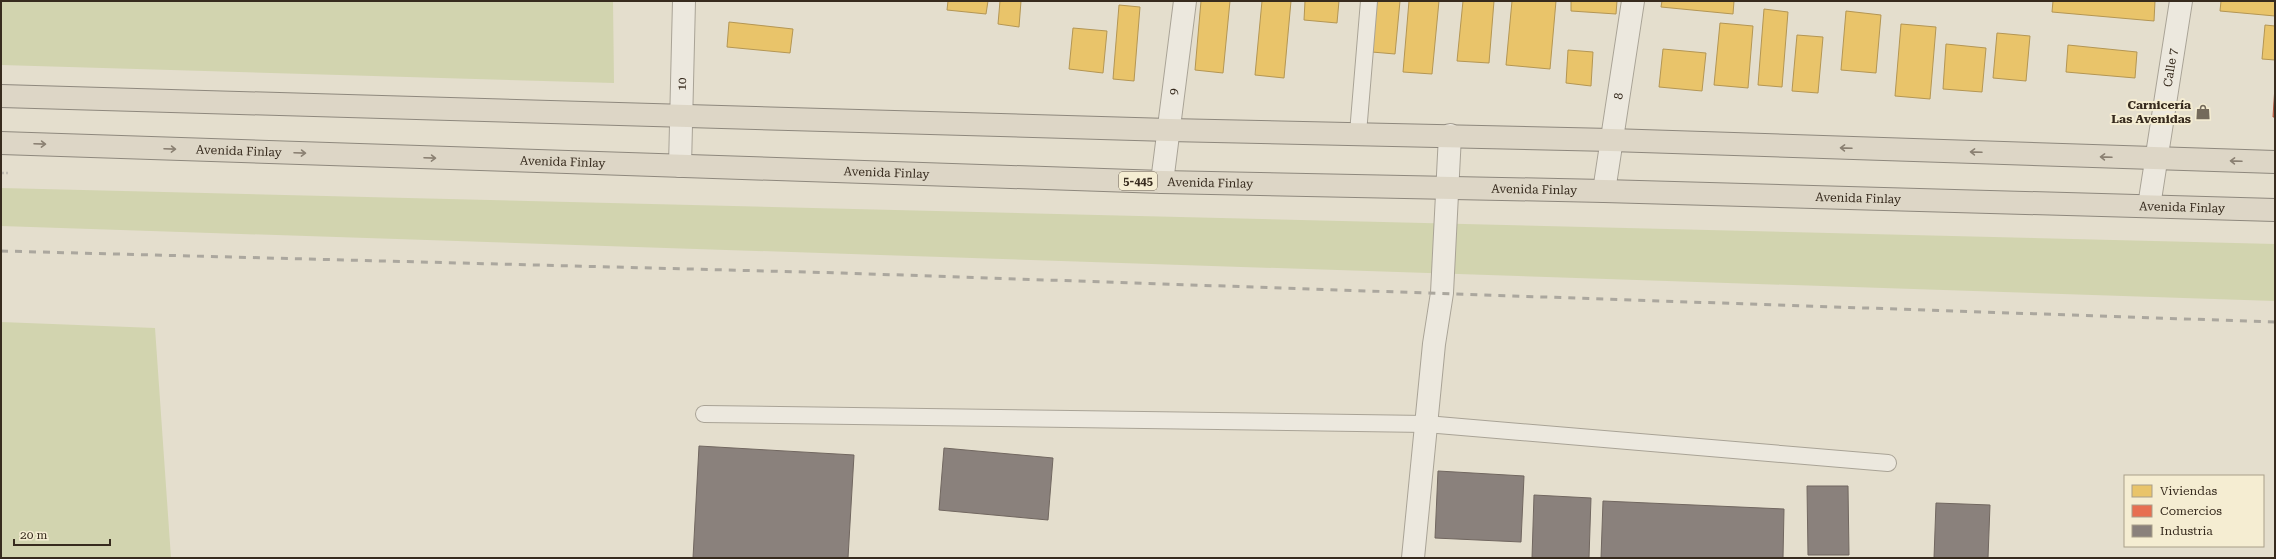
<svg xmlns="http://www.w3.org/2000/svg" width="2276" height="559" font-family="'Roboto Serif',serif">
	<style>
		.green { fill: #d2d4af }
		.homes { fill: #e9c46a; stroke: #b49653 }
		.shops { fill: #e76f51; stroke: #b25b42 }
		.industry { fill: #8a817c; stroke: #716760 }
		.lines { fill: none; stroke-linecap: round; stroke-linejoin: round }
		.service-casing { stroke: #a9a396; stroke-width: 18 }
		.minor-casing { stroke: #a9a396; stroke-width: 24 }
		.trunk-casing { stroke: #8e887d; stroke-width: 24 }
		.path { stroke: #c4bfb5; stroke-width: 2.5; stroke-dasharray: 3 2; stroke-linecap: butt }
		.service { stroke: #ece8de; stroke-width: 16 }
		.minor { stroke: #ece8de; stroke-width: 22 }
		.trunk { stroke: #ddd6c6; stroke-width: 22 }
		.rail { stroke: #aba79e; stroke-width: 3; stroke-dasharray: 7 7; stroke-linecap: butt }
		.oneway { stroke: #8a8072 }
		.labels { text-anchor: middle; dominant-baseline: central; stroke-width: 4; stroke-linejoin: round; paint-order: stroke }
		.shield { fill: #f5edd2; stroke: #706554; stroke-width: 1 }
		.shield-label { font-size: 11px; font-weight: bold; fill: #372b1e }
		.street-label { font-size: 12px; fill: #372b1e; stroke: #f5edd2 }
		.poi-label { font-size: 12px; font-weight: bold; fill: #372b1e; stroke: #f5edd2; text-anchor: end }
	</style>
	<rect width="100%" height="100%" fill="#e4decd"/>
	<path class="green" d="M1 1H613L614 83 1 65Z
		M1 188 2275 244V301L1 226Z
		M1 322 155 328 171 558H1Z"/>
	<path class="homes" d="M948 1H988L986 14 947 10Z
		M1000 1H1021L1019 27 998 24Z
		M1201 1H1230L1223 73 1195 70Z
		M1262 1H1291L1284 78 1255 75Z
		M1305 1H1339L1337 23 1304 20Z
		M1377 1H1400L1395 54 1372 52Z
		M1409 1H1439L1432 74 1403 72Z
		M1463 1H1494L1489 63 1457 61Z
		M1512 1H1556L1550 69 1506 65Z
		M1571 1H1617L1616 14 1571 11Z
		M1662 1H1734L1733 14 1661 7Z
		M2053 1H2155L2154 21 2052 12Z
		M2221 1H2275V16L2220 11Z
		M1119 5 1140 7 1134 81 1113 79Z
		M1764 9 1788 12 1782 87 1758 85Z
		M1846 11 1881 15 1876 73 1841 70Z
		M729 22 793 29 790 53 727 47Z
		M1720 23 1753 26 1748 88 1714 85Z
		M1901 24 1936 27 1930 99 1895 96Z
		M2265 25 2275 26V60L2262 59Z
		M1073 28 1107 31 1103 73 1069 69Z
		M1997 33 2030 36 2026 81 1993 78Z
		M1797 35 1823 37 1818 93 1792 91Z
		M1946 44 1986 48 1982 92 1943 89Z
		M2068 45 2137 52 2135 78 2066 72Z
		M1663 49 1706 53 1702 91 1659 87Z
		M1568 50 1593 52 1591 86 1566 83Z"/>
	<path class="shops" d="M2275 86V117H2273Z"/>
	<path class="industry" d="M699 446 854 455 848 558H693Z
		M944 448 1053 458 1048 520 939 510Z
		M1438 471 1524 476 1521 542 1435 538Z
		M1807 486H1848L1849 555H1808Z
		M1534 495 1591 498 1589 558H1532Z
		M1603 501 1784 509 1783 558H1601Z
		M1936 503 1990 505 1988 558H1934Z"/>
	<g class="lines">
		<g class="service-casing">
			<path id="service" d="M1358 133 1369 1
				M704 414 1426 424 1888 463"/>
		</g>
		<g class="minor-casing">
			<g id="minor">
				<path id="s1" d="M680 166 684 1"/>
				<path id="s2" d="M1162 182 1185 1"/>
				<path id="s3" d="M1604 191 1633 1"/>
				<path id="s4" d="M2149 206 2181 1"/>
				<path d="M1413 558 1434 344 1442 293 1450 135"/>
			</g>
		</g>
		<g class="trunk-casing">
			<g id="trunk">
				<path d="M1 96 1169 130 1611 140 2275 162"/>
				<path id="s5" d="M1 143 1162 182 1604 191 2275 210"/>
			</g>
		</g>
		<path class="path" d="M1 173H8"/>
		<use href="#service" class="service"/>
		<use href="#minor" class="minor"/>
		<use href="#trunk" class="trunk"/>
		<path class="rail" d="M1 251 842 273 2275 322"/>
	</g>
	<defs><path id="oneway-shaft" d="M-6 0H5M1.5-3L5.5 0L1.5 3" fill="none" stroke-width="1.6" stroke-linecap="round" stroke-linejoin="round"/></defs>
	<g class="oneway">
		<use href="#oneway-shaft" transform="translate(40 144) rotate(2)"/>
		<use href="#oneway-shaft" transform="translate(1846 148) rotate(-178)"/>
		<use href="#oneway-shaft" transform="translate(170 149) rotate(2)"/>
		<use href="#oneway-shaft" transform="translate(1976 152) rotate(-178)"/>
		<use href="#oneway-shaft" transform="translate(300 153) rotate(2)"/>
		<use href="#oneway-shaft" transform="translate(2106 157) rotate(-178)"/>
		<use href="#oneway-shaft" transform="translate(430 158) rotate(2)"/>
		<use href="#oneway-shaft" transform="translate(2236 161) rotate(-178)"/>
	</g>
	<defs>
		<g id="shop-bare" transform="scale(1.2)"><path d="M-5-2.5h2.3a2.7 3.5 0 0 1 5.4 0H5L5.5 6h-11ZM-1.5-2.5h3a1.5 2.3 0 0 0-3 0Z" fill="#746a5b" stroke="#f5edd2" stroke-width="2.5" paint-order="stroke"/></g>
	</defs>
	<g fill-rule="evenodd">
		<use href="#shop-bare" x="2203" y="112"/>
	</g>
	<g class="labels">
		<rect class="shield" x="1119" y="172" width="38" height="18" rx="3"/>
		<g class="shield-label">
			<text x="1138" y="181">5-445</text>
		</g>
		<g class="street-label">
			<text stroke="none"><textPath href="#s4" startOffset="140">Calle 7</textPath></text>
			<text stroke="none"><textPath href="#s1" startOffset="82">10</textPath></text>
			<text stroke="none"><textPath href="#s2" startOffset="91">9</textPath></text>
			<text stroke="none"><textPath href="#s3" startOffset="96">8</textPath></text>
			<text stroke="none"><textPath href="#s5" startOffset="238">Avenida Finlay</textPath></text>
			<text stroke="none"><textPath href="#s5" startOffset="562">Avenida Finlay</textPath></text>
			<text stroke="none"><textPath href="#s5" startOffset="886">Avenida Finlay</textPath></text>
			<text stroke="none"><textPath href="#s5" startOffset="1210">Avenida Finlay</textPath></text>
			<text stroke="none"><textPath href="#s5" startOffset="1534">Avenida Finlay</textPath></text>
			<text stroke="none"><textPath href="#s5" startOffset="1858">Avenida Finlay</textPath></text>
			<text stroke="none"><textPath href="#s5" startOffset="2182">Avenida Finlay</textPath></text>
		</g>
		<g class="poi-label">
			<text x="2191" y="105">Carnicería<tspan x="2191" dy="14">Las Avenidas</tspan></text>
		</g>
	</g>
	<rect width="2276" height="559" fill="none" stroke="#372b1e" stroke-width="4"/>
	<rect x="2124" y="475" width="140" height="72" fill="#f5edd2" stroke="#a99f8a"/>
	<rect x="2132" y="485" width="20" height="12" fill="#e9c46a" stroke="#a99f8a"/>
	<text x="2160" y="495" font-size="12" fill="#372b1e">Viviendas</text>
	<rect x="2132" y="505" width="20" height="12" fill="#e76f51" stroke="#a99f8a"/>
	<text x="2160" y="515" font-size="12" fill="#372b1e">Comercios</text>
	<rect x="2132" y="525" width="20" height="12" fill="#8a817c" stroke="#a99f8a"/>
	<text x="2160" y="535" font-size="12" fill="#372b1e">Industria</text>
	<path d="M14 539v6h96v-6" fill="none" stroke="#372b1e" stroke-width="2"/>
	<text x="20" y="539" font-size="12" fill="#372b1e" stroke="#f5edd2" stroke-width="3" paint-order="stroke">20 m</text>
</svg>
